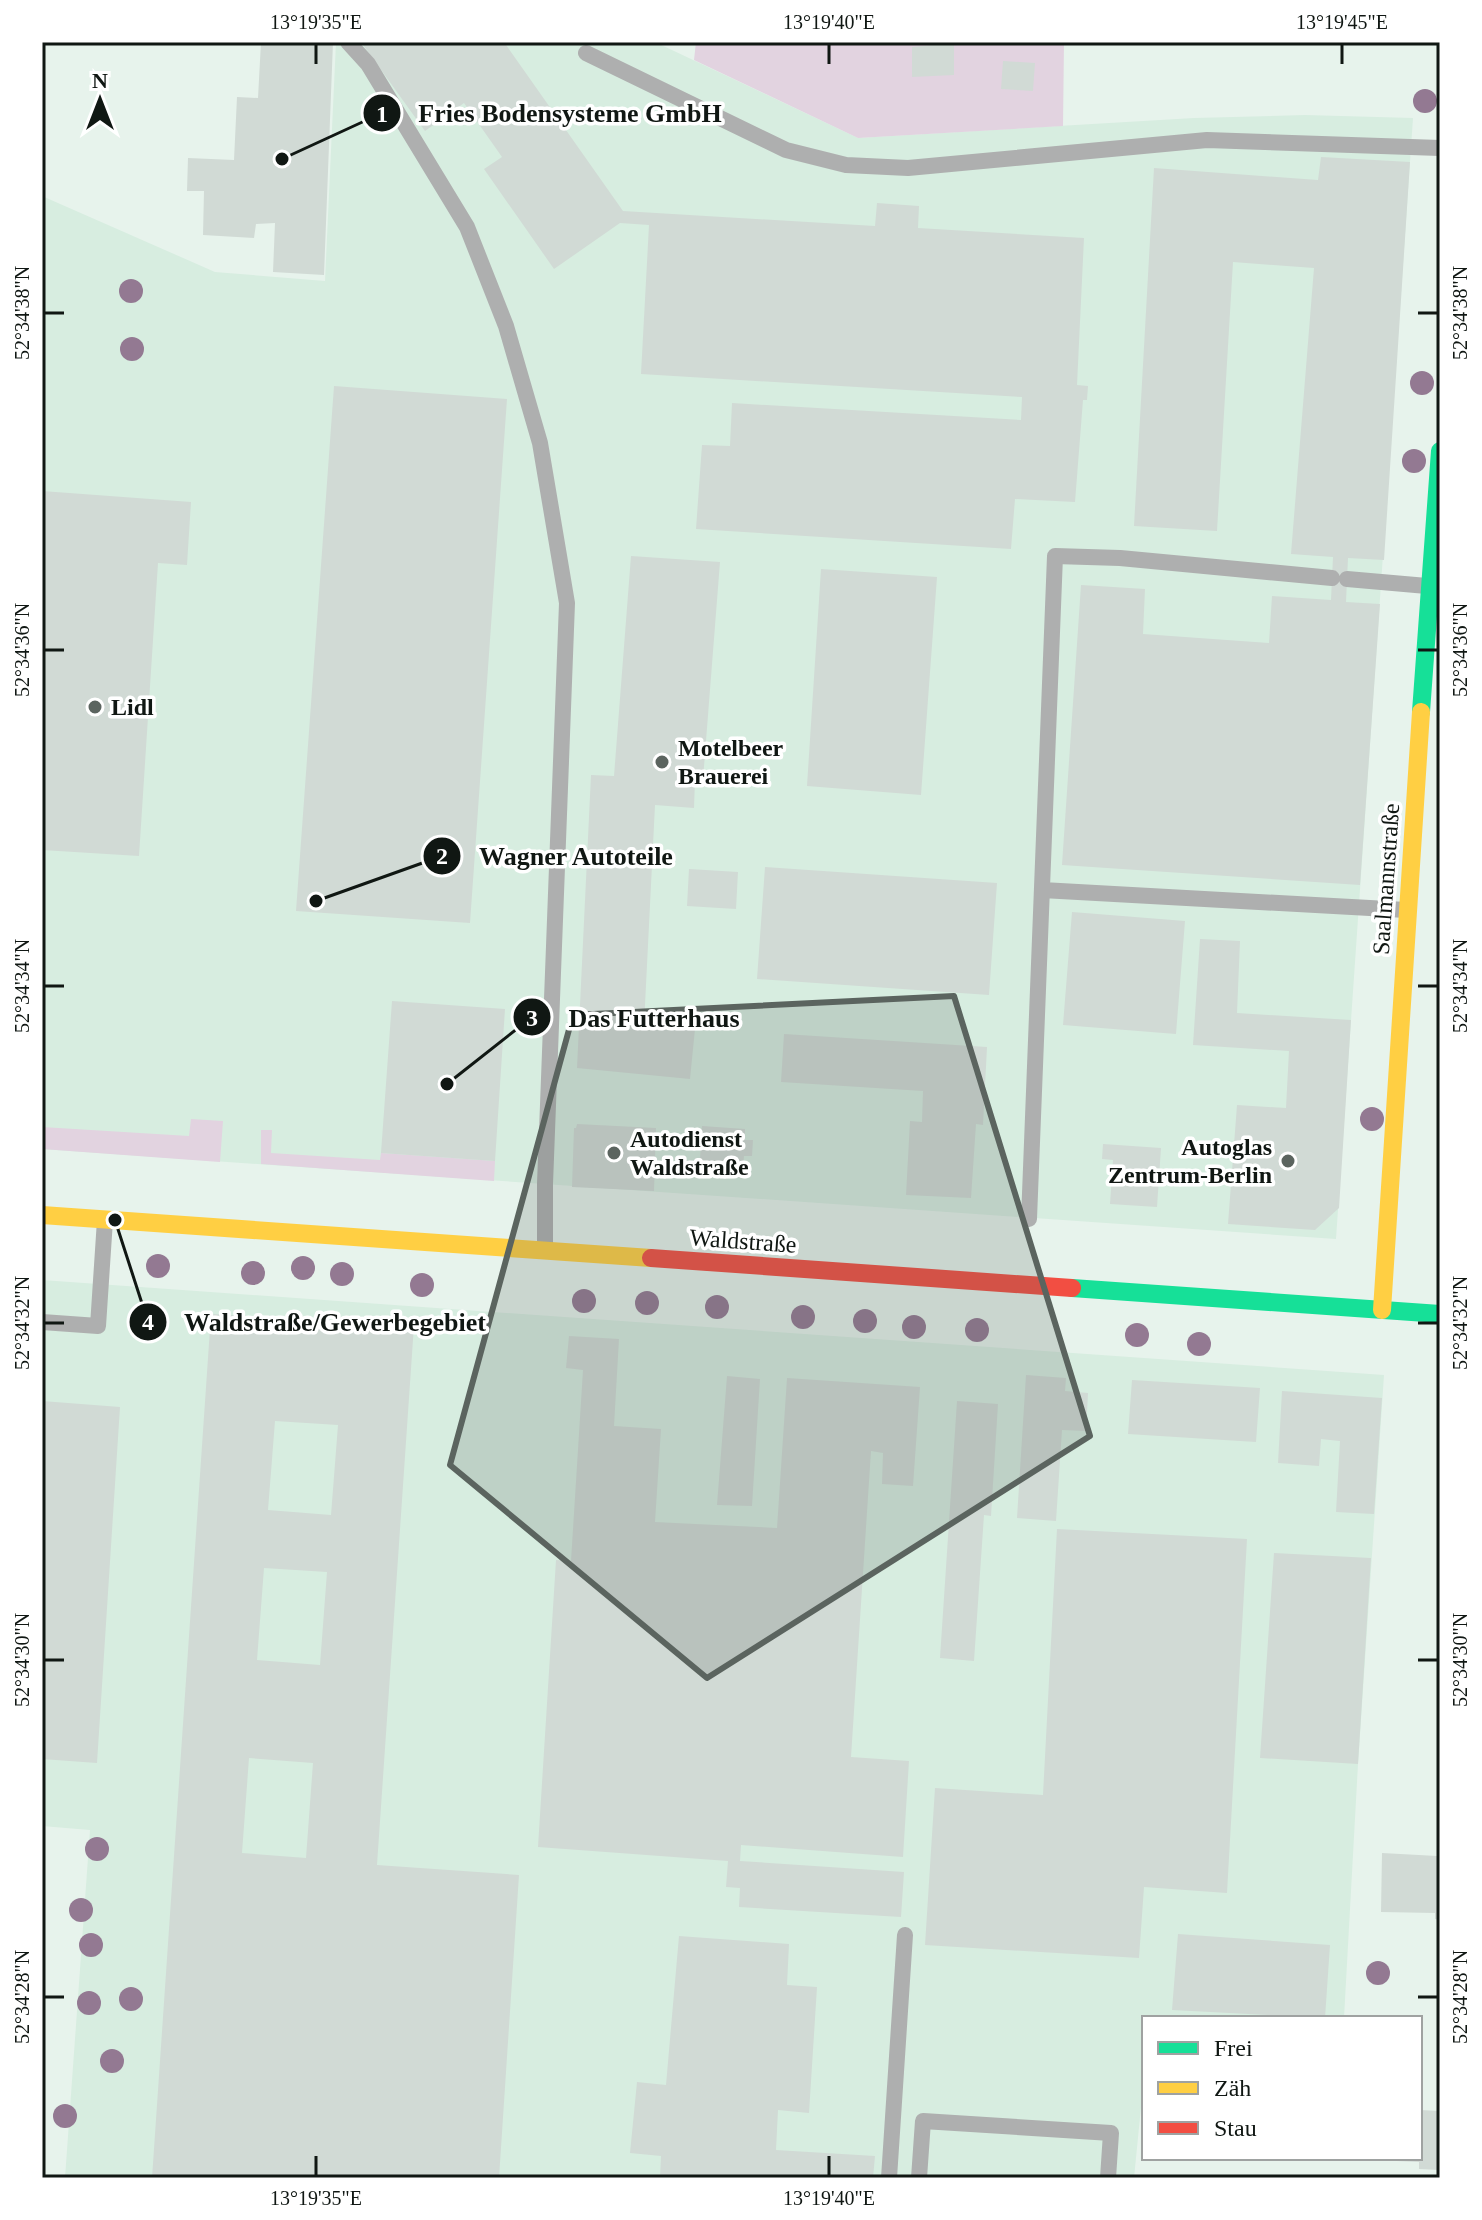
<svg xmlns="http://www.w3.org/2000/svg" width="1482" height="2220" font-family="Georgia,serif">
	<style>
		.built { fill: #d7ede0 }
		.green { fill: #e2d3e0 }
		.building { fill: #d1dad5; fill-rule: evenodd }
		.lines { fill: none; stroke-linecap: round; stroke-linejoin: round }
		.lane { stroke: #aeafaf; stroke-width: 16 }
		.fast { stroke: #16e098; stroke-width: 18 }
		.slow { stroke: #ffcf43; stroke-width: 18 }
		.jam { stroke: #f24e42; stroke-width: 18 }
		.tree { fill: #937992 }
		.marked { fill: #5b645f; fill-opacity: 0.2; stroke: #5b645f; stroke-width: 6; stroke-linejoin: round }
		.ticks { fill: none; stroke: #101713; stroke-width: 3 }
		.poi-dot { fill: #5b645f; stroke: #fff; stroke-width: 3 }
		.labels { text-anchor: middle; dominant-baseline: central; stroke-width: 7; stroke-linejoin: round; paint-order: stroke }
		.poi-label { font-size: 24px; font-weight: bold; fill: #101713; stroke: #fff; text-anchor: start }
		.street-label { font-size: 24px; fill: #101713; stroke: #fff }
		.leader { fill: none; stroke: #101713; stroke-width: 3 }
		.callout-dot { fill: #101713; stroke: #fff; stroke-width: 3 }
		.mark-label { font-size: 24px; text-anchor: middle; font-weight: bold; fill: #fff }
		.callout-label { font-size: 26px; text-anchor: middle; font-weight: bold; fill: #101713; stroke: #fff; stroke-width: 7; stroke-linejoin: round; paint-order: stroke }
		.neatline { fill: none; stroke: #101713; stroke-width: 3 }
		.ticks-label { font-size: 20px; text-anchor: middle; fill: #101713 }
	</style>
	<rect width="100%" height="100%" fill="#e7f3ec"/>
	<path class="built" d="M336 42H655L858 138 1194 118 1305 115 1413 118 1336 1239 42 1149V196L215 272 325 281Z
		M42 1280 1384 1375 1358 1764 1344 2018H1144V2077L1134 2178H65L90 1830 42 1826Z"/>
	<path class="green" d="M696 42H1064L1063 126 858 138 694 60Z
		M191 1119 223 1121 220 1162 42 1149V1127L189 1136Z
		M261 1130H272L271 1153 380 1160 381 1153 495 1161 494 1181 261 1164Z"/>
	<path class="building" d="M261 42H333L324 275 273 272 275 223 256 224 254 238 203 235 204 191H187L188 158 234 160 237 97 258 98Z
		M361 42H504L623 211 875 226 877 203 919 206 918 228 1084 238 1077 385 1088 386 1087 400H1083L1075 502 1015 499 1011 549 696 529 702 445 730 446 732 403 1021 420 1022 397 641 374 649 225 620 223 554 269 484 169 502 157 464 103 425 131Z
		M954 43V75L912 77V47Z
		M1003 61 1035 63 1033 91 1001 89Z
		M1321 157 1410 162 1384 560 1348 558 1346 602 1380 604 1360 885 1062 865 1081 585 1145 589 1143 634 1269 643 1272 596 1331 600 1333 557 1291 554 1314 268 1233 262 1217 531 1134 526 1154 168 1318 180Z
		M334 386 507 399 470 923 296 911Z
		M42 491 191 502 187 565 158 563 139 856 42 850Z
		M631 556 720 562 703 779H695L694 808 655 805 644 1025 695 1029 690 1079 577 1068 591 775 614 776Z
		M821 569 937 577 921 795 807 786Z
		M765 867 997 883 989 995 757 979Z
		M689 869 738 872 736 909 687 906Z
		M1072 912 1185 921 1176 1034 1063 1025Z
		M1200 939 1240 941 1237 1013 1351 1020 1339 1208 1315 1230 1228 1224 1237 1105 1286 1108 1289 1051 1193 1045Z
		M392 1001 505 1009 495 1161 381 1153Z
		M784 1034 987 1047 983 1125 976 1124 971 1198 906 1195 910 1121 922 1122 923 1091 781 1082Z
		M577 1124 656 1128 654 1191 572 1187 574 1128H576Z
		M702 1126 745 1129V1140H753L752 1156H744L742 1178 699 1175Z
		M1103 1144 1161 1148 1157 1207 1110 1204 1113 1160 1102 1159Z
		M211 1314 414 1325 377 1865 519 1875 499 2178H152ZM275 1421 338 1425 331 1515 268 1510ZM264 1568 327 1572 320 1665 257 1660ZM249 1758 313 1763 306 1858 242 1853Z
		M569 1336 619 1339 614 1426 661 1429 655 1522 777 1528 787 1378 920 1387 913 1486 882 1484 883 1453 871 1451 851 1757 909 1761 903 1857 741 1845 740 1861 904 1872 901 1917 739 1907 740 1888 726 1887 728 1861 538 1847 556 1560 571 1561 583 1370 566 1368Z
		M1026 1375 1066 1378 1065 1391 1088 1393 1086 1431 1062 1430 1056 1521 1017 1518Z
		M727 1376 760 1379 752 1506 717 1505Z
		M1132 1380 1260 1388 1256 1442 1128 1434Z
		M1282 1391 1382 1398 1374 1514 1336 1512 1340 1441 1321 1439 1319 1466 1278 1463Z
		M42 1401 120 1407 97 1763 42 1759Z
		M957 1401 998 1404 991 1516 984 1515 974 1661 940 1658Z
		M1057 1529 1247 1539 1227 1893 1144 1887 1139 1958 925 1945 935 1788 1043 1795Z
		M1274 1553 1371 1558 1358 1764 1260 1758Z
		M1382 1853 1437 1856V1862L1440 1863V1920L1435 1919V1913L1381 1912Z
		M1178 1934 1330 1945 1325 2018 1172 2010Z
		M679 1936 789 1944 787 1985 817 1987 809 2113 778 2110 776 2150 875 2156 873 2178H660L661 2156 630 2153 637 2082 666 2085Z
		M1420 2110 1440 2111V2170L1419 2169V2162L1374 2160V2158H1420Z"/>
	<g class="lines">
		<path class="lane" d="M348 42 368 64 467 227 506 326 540 443 567 603 545 1184V1249
			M586 53 786 150 846 165 908 168 1207 140 1440 148
			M1347 579 1427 586
			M1042 890 1406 910
			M1029 1219 1055 556 1120 558 1332 578
			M42 1322 98 1326 105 1220
			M889 2178 905 1935
			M919 2178 923 2121 1111 2133 1108 2178"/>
		<path class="fast" d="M1421 712 1440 451
			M1072 1288 1440 1314"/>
		<path class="slow" d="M42 1215 651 1258
			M1382 1310 1421 712"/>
		<path class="jam" d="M651 1258 1072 1288"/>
	</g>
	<g class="tree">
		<circle cx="1425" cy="101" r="12"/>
		<circle cx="131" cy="291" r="12"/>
		<circle cx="132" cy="349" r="12"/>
		<circle cx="1422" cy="383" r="12"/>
		<circle cx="1414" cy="461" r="12"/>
		<circle cx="1372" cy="1119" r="12"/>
		<circle cx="158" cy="1266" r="12"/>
		<circle cx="303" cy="1268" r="12"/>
		<circle cx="253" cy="1273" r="12"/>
		<circle cx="342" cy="1274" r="12"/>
		<circle cx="422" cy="1285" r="12"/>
		<circle cx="584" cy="1301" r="12"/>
		<circle cx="647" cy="1303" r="12"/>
		<circle cx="717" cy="1307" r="12"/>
		<circle cx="803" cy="1317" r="12"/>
		<circle cx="865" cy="1321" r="12"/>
		<circle cx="914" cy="1327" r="12"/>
		<circle cx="977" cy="1330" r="12"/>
		<circle cx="1137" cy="1335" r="12"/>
		<circle cx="1199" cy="1344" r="12"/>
		<circle cx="97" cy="1849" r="12"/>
		<circle cx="81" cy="1910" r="12"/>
		<circle cx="91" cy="1945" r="12"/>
		<circle cx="1378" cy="1973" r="12"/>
		<circle cx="131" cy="1999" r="12"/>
		<circle cx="89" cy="2003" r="12"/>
		<circle cx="112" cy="2061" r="12"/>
		<circle cx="65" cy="2116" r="12"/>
	</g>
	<path class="marked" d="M954 996 1090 1436 707 1678 450 1465 573 1015Z"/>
	<path class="ticks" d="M316 44V64M829 44V64M1342 44V64M44 313H64M1418 313H1438M44 650H64M1418 650H1438M44 986H64M1418 986H1438M44 1323H64M1418 1323H1438M44 1660H64M1418 1660H1438M44 1997H64M1418 1997H1438M316 2156V2176M829 2156V2176"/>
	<g class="poi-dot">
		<circle cx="95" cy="707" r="8"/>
		<circle cx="662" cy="762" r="8"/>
		<circle cx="614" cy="1153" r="8"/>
		<circle cx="1288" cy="1161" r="8"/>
	</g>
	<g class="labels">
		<g class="poi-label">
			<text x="111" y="707">Lidl</text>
			<text x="678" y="748">Motelbeer<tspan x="678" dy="28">Brauerei</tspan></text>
			<text x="630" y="1139">Autodienst<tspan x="630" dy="28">Waldstraße</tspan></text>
			<text x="1272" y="1147" text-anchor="end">Autoglas<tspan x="1272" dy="28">Zentrum-Berlin</tspan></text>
		</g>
		<g class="street-label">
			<text transform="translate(1386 879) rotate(-86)">Saalmannstraße</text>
			<text transform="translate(743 1241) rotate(4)">Waldstraße</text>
		</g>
	</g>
	<path class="leader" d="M282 159L382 113M316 901L442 856M447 1084L532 1017M115 1220L148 1322"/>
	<g class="callout-dot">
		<circle cx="282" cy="159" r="8"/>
		<circle cx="316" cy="901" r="8"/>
		<circle cx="447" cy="1084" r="8"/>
		<circle cx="115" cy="1220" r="8"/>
		<circle cx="382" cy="113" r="20"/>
		<circle cx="442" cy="856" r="20"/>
		<circle cx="532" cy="1017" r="20"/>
		<circle cx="148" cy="1322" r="20"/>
	</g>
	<g class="mark-label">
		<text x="382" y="122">1</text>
		<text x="442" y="864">2</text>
		<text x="532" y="1026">3</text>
		<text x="148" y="1330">4</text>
	</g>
	<g class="callout-label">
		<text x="570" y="122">Fries Bodensysteme GmbH</text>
		<text x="576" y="865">Wagner Autoteile</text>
		<text x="654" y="1027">Das Futterhaus</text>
		<text x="335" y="1331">Waldstraße/Gewerbegebiet</text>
	</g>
	<rect width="1482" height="2220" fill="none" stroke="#ffffff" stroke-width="88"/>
	<rect x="1142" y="2016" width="280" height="144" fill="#ffffff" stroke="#9fa2a1" stroke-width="2"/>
	<rect x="1158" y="2042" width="40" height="12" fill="#16e098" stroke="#9fa2a1" stroke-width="2"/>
	<text x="1214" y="2056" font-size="24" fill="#101713">Frei</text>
	<rect x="1158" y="2082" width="40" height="12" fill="#ffcf43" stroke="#9fa2a1" stroke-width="2"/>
	<text x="1214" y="2096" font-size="24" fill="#101713">Zäh</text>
	<rect x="1158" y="2122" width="40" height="12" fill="#f24e42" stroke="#9fa2a1" stroke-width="2"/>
	<text x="1214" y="2136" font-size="24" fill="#101713">Stau</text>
	<g transform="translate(100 100)" stroke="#ffffff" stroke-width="6" paint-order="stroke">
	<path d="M0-6L14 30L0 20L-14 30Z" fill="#101713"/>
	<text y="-12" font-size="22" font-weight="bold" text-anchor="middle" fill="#101713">N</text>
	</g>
	<rect x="44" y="44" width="1394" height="2132" class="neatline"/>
	<g class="ticks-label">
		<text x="316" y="29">13°19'35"E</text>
		<text x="829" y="29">13°19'40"E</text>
		<text x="1342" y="29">13°19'45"E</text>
		<text transform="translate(22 313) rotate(-90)" y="7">52°34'38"N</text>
		<text transform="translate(1460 313) rotate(-90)" y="7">52°34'38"N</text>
		<text transform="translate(22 650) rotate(-90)" y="7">52°34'36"N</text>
		<text transform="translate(1460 650) rotate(-90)" y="7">52°34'36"N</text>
		<text transform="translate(22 986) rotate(-90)" y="7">52°34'34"N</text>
		<text transform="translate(1460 986) rotate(-90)" y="7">52°34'34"N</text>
		<text transform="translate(22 1323) rotate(-90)" y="7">52°34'32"N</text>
		<text transform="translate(1460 1323) rotate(-90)" y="7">52°34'32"N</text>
		<text transform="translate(22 1660) rotate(-90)" y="7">52°34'30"N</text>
		<text transform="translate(1460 1660) rotate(-90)" y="7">52°34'30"N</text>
		<text transform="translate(22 1997) rotate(-90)" y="7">52°34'28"N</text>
		<text transform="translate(1460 1997) rotate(-90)" y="7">52°34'28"N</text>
		<text x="316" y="2205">13°19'35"E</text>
		<text x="829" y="2205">13°19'40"E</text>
	</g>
</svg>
